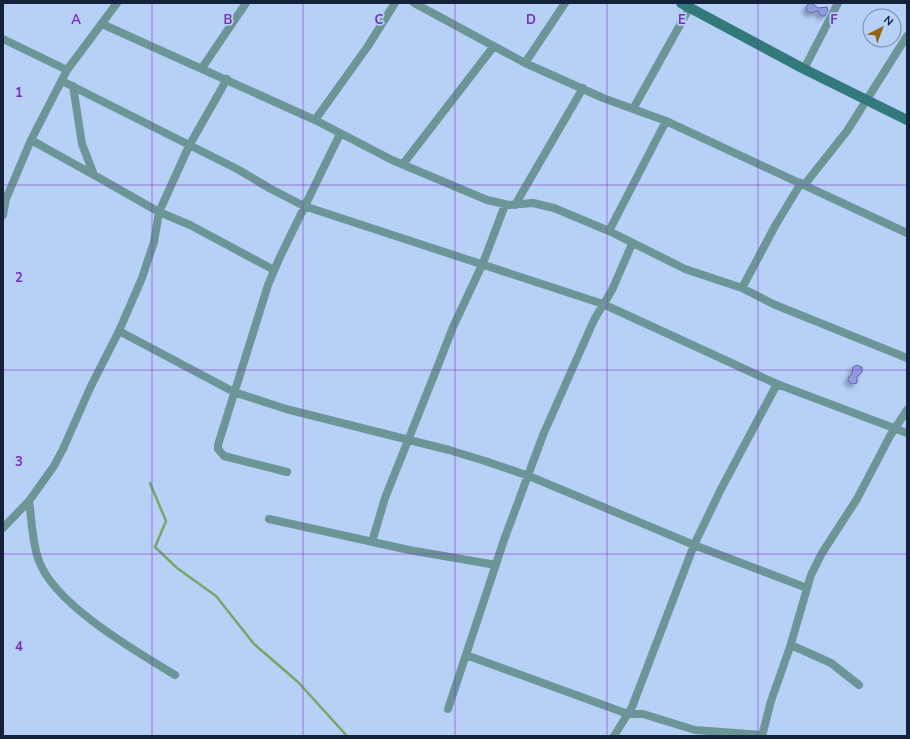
<svg xmlns="http://www.w3.org/2000/svg" width="910" height="739" font-family="'Nunito Sans',sans-serif">
	<style>
		.lines { fill: none; stroke-linecap: round; stroke-linejoin: round }
		.stream { stroke: #76a768; stroke-width: 2.5 }
		.building { fill: #939be0; stroke: #6065a6; filter: url(#shadow) }
		.street { stroke: #6b9597; stroke-width: 8 }
		.secondary { stroke: #32797c; stroke-width: 10 }
		.grid { fill: none; stroke: #7b2cbf; stroke-width: 1; stroke-opacity: 0.55 }
		.grid-label { font-size: 13px; text-anchor: middle; font-weight: bold; fill: #7b2cbf; stroke: #b6d0f6; stroke-width: 3.5; stroke-linejoin: round; paint-order: stroke }
	</style>
	<defs>
		<filter id="shadow"><feDropShadow dx="-3.5" dy="3.5" stdDeviation="2" flood-color="#0004"/></filter>
	</defs>
	<rect width="100%" height="100%" fill="#b6d0f6"/>
	<g class="lines">
		<path class="stream" d="M150 483 166 521 155 547 177 568 216 596 254 644 298 682 347 736"/>
	</g>
	<path class="building" d="M809 3 813 4 818 8 827 7 828 10 825 16H821L818 11 811 13 807 11 806 7Z
		M857 365 862 367V372L857 377V383L852 384 848 381V378L852 374 853 367Z"/>
	<g class="lines">
		<path class="street" d="M414 3 525 63 603 98 666 121 907 233
			M102 24 315 120 392 160 487 200 509 205 533 203 554 208 609 231 685 269 742 288 773 304 907 358
			M3 39 67 70
			M525 63 565 3
			M202 68 246 3
			M804 69 838 3
			M62 81 239 170 269 188 304 206 603 304 777 384 907 433
			M73 86 82 144 94 175 159 212 190 225 274 270
			M633 109 690 7
			M315 120 368 46 395 3
			M31 140 94 175
			M403 164 494 46
			M805 184 847 131 907 36
			M515 205 583 88
			M3 215 6 199 31 140 67 70 117 3
			M609 231 666 121
			M742 288 775 226 801 183
			M119 331 234 392 286 409 449 450 485 461 529 476 694 545 807 588
			M287 472 224 456 218 449V445L268 285 279 259 340 134
			M29 501C32 521 32 543 39 561 55 605 136 651 175 675
			M269 519 409 550 496 565
			M3 528 29 501 54 466 63 449 91 386 119 331 142 278 154 242 159 212 189 146 227 79
			M372 542 385 498 437 368 453 327 483 263 505 205
			M791 645 831 663 859 685
			M466 655 628 714H643L695 730 762 735
			M448 709 504 540 543 435 594 320 612 290 632 244
			M614 736 632 707 694 545 721 489 777 384
			M762 736 771 701 790 647 811 575 822 553 857 499 890 436 907 410"/>
		<path class="secondary" d="M681 3 804 69 907 120"/>
	</g>
	<path class="grid" d="M152 3V736M303 3V736M455 3V736M607 3V736M758 3V736M3 185H907M3 370H907M3 554H907"/>
	<g class="grid-label">
		<text x="76" y="24">A</text>
		<text x="228" y="24">B</text>
		<text x="379" y="24">C</text>
		<text x="531" y="24">D</text>
		<text x="682" y="24">E</text>
		<text x="834" y="24">F</text>
		<text x="19" y="97">1</text>
		<text x="19" y="282">2</text>
		<text x="19" y="466">3</text>
		<text x="19" y="651">4</text>
	</g>
	<rect width="910" height="739" fill="none" stroke="#13223a" stroke-width="8"/>
	<g transform="translate(882 28) rotate(42)"><circle r="19" fill="#b6d0f6" stroke="#758aab"/>
	<path d="M0-3L7 15L0 10L-7 15Z" fill="#91660e"/>
	<text y="-6" font-size="11" font-weight="bold" text-anchor="middle" fill="#13223a">N</text>
	</g>
</svg>
